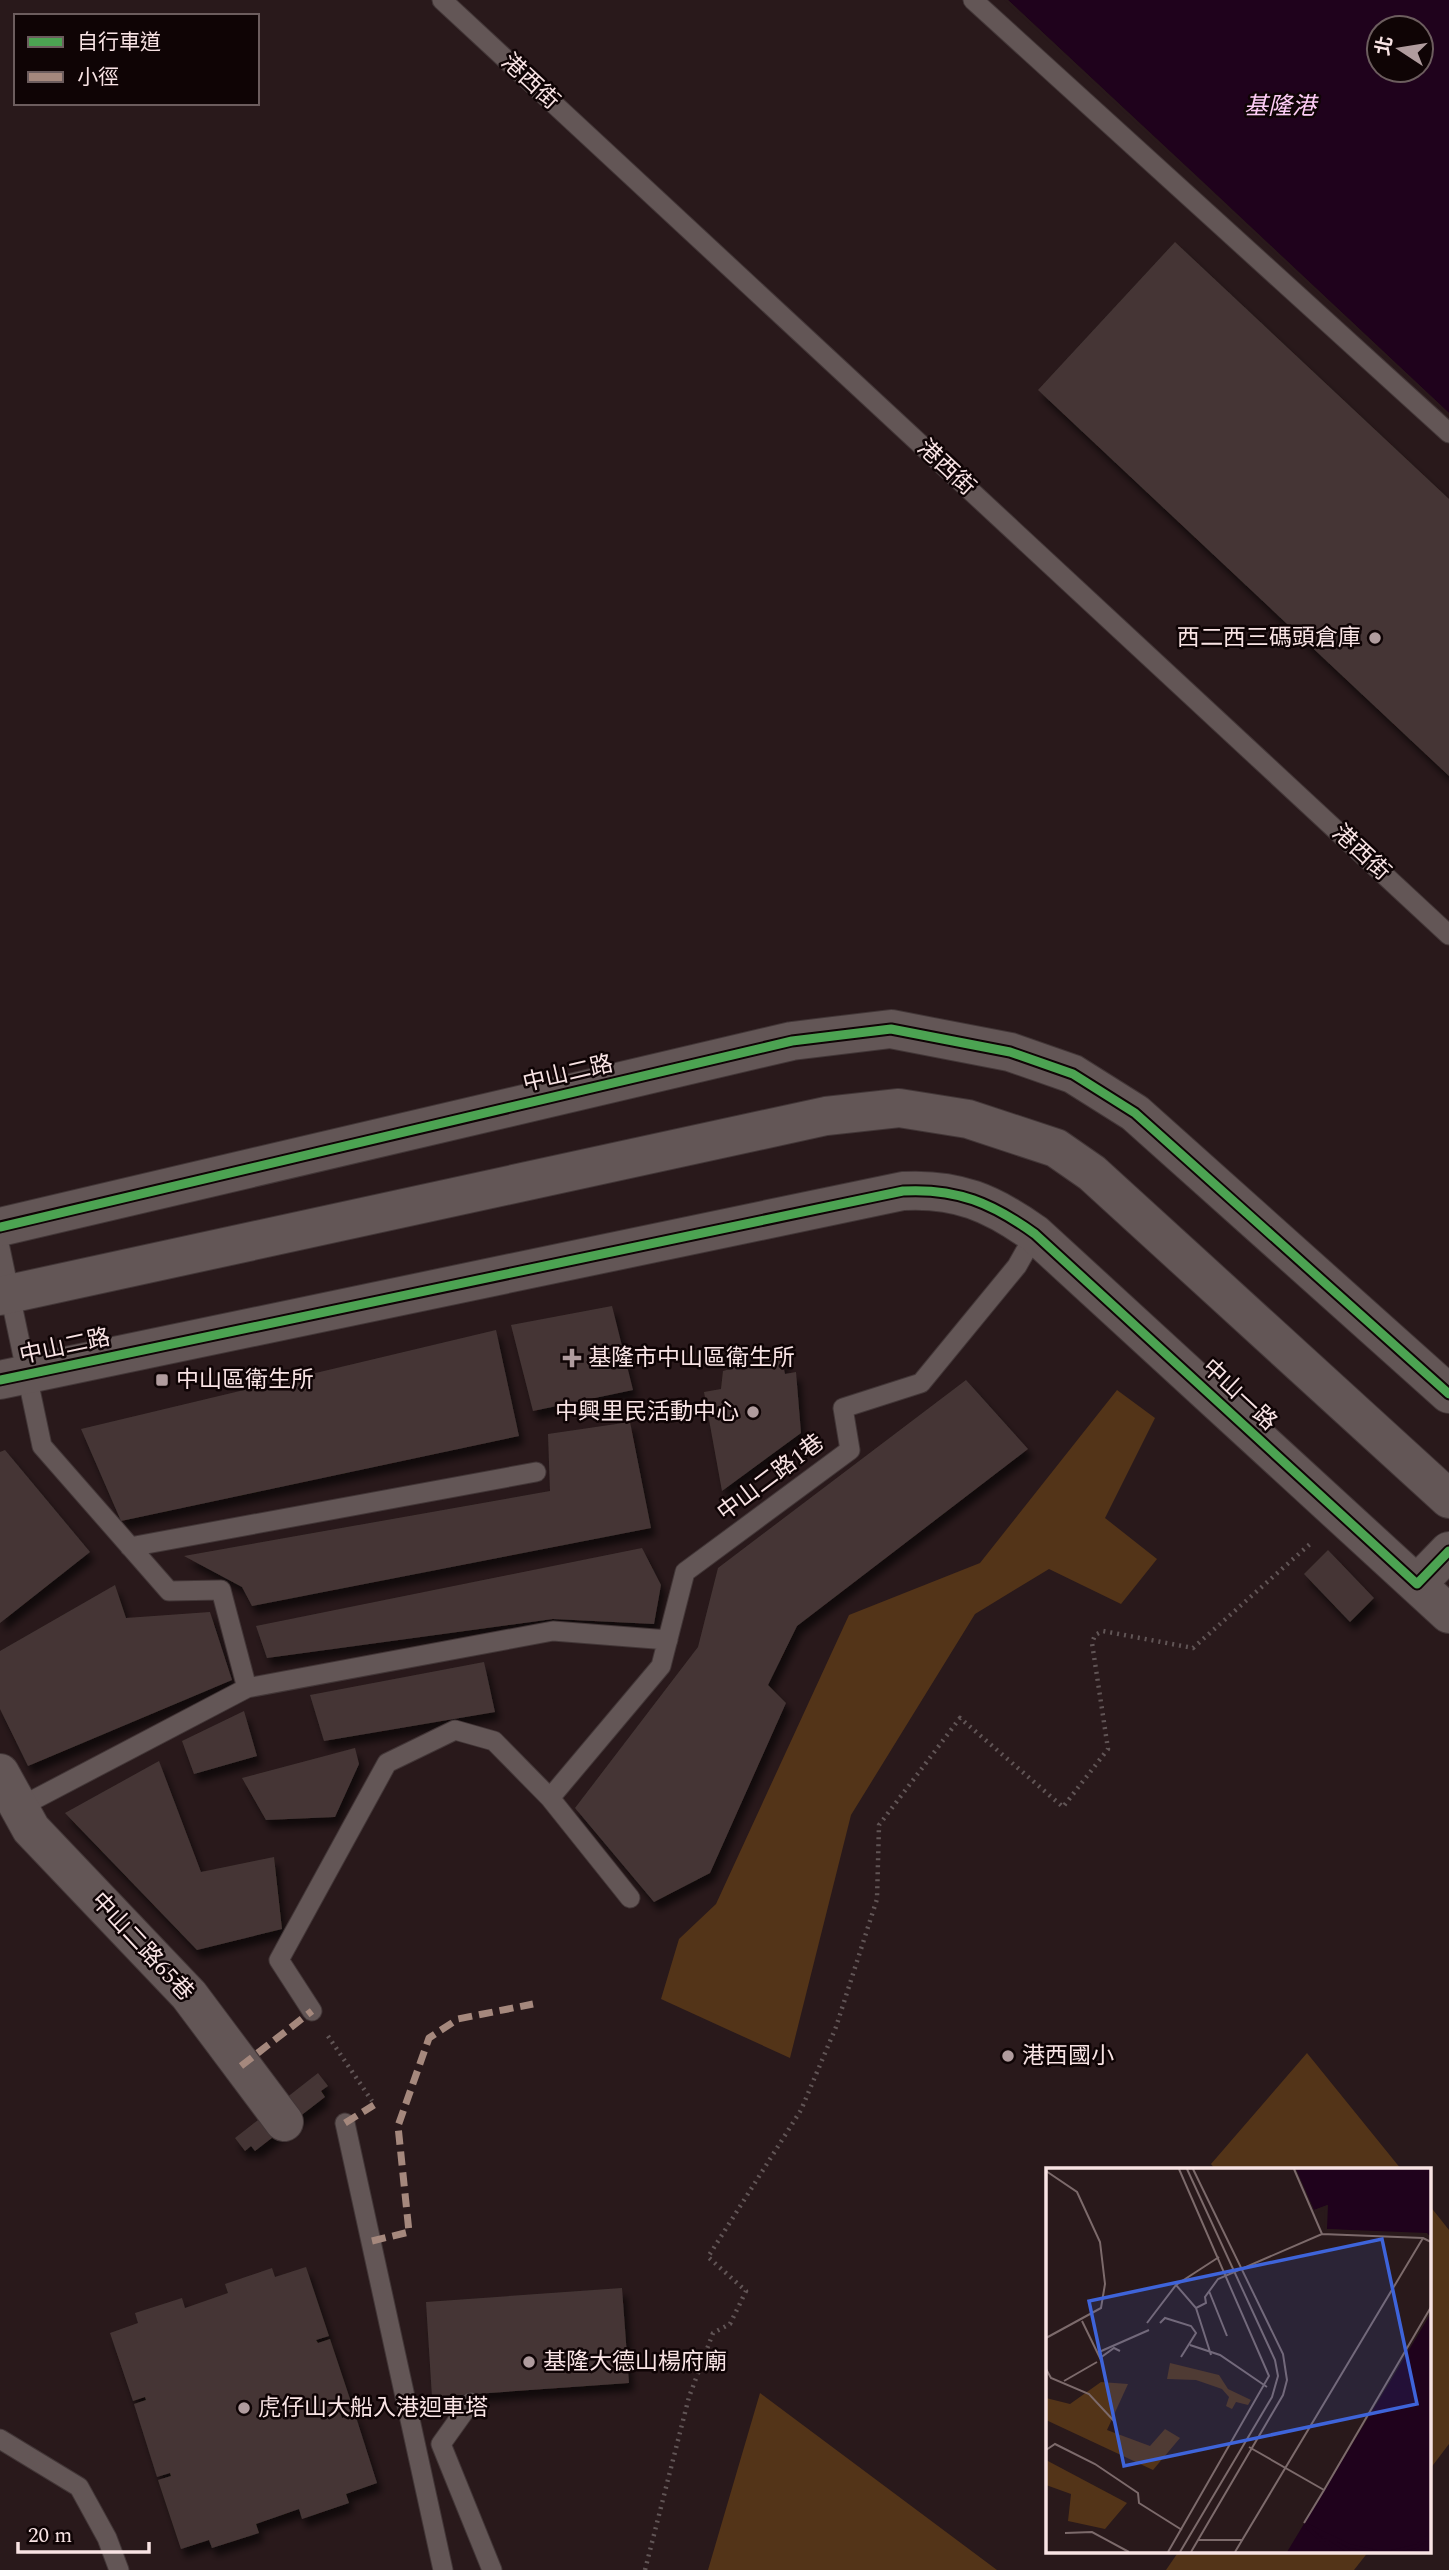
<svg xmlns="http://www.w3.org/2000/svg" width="1449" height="2570" font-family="Spectral,'Noto Sans TC',serif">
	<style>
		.green { fill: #533418 }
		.water { fill: #1f021c; fill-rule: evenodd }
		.pier { fill: #29191b }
		.building { fill: #443635; filter: url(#shadow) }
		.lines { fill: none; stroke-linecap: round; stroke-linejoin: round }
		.service-casing { stroke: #423637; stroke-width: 21 }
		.minor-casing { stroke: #423637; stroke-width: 40 }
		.tertiary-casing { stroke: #423637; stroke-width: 40 }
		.path { stroke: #615556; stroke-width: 4.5; stroke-dasharray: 2 5; stroke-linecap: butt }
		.service { stroke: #635656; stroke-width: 19 }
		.minor { stroke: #635656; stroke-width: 38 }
		.tertiary { stroke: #635656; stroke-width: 38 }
		.quiet { stroke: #a5887d; stroke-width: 7; stroke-dasharray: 14 7; stroke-linecap: butt }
		.cycleway-casing { stroke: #0f0405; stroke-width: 13 }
		.cycleway { stroke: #4ca352; stroke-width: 9 }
		.poi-dot { fill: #b09c9e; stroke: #0f0405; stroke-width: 2.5 }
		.labels { text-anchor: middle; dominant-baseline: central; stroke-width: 5; stroke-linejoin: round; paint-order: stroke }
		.street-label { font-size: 23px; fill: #f8e3e4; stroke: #0f0405 }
		.poi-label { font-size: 23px; fill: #f8e3e4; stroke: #0f0405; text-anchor: start }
		.water-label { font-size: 24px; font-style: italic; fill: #fecdf6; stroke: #0f0405 }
		.inset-river { fill: none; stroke: #1f021c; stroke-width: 3.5 }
		.inset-road { fill: none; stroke: #7c6a6b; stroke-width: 2 }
		.view { fill: #3e64da; fill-opacity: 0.15; stroke: #3e64da; stroke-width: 3.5 }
		.inset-edge { fill: none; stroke: #f8e3e4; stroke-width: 3.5 }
	</style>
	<defs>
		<filter id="shadow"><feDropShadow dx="4.5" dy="8" stdDeviation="3.5" flood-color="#0009"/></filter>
	</defs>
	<rect width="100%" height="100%" fill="#29191b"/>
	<path class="green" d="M1117 1390 1155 1418 1105 1518 1157 1559 1121 1604 1049 1569 975 1614 851 1815 790 2058 661 1999 679 1939 716 1904 849 1615 980 1563Z
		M1307 2053 1401 2169H1215L1211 2164Z
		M1430 2206 1449 2230V2444L1430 2469Z
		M760 2393 997 2570H708Z
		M1179 2551H1369L1354 2570H1166Z"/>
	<path class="water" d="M1008 0H1449V413ZM1379 28H1421V70H1379Z"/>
	<path class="pier" d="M1004 0H1008L1202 181 1449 413V416Z"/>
	<path class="building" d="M1175 242 1449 499V776L1038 390Z
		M612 1306 633 1390 533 1411 511 1325Z
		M496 1330 519 1436 121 1521 81 1429Z
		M781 1355 785 1374 796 1372 801 1433 722 1491 704 1392 721 1389 723 1371Z
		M966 1380 1028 1449 797 1626 768 1685 786 1703 710 1873 654 1902 575 1808 698 1647 718 1568Z
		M630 1422 651 1528 252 1606 242 1587 184 1556 550 1491 548 1434Z
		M5 1450 90 1552 0 1623V1452Z
		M642 1548 661 1585 654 1624 553 1619 267 1658 256 1626Z
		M1328 1550 1374 1598 1350 1622 1304 1574Z
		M115 1585 126 1618 210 1612 232 1680 28 1766 0 1709V1651Z
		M484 1662 495 1712 324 1741 310 1695Z
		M244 1711 257 1756 194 1774 182 1741Z
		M355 1748 359 1764 335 1817 266 1820 242 1778Z
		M159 1761 201 1872 274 1857 282 1929 197 1950 65 1813Z
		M318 2073 328 2086 321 2091 325 2097 255 2151 251 2146 245 2151 235 2138Z
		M306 2267 329 2336 316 2340 318 2343 330 2339 354 2411 341 2415 342 2418 355 2414 377 2483 346 2494 349 2503 302 2519 299 2509 256 2524 259 2533 212 2548 209 2540 181 2549 158 2480 171 2476 170 2473 157 2477 134 2404 146 2400 145 2397 133 2401 110 2333 138 2323 135 2313 182 2298 185 2308 228 2293 225 2284 272 2268 275 2277Z
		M622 2288 629 2383 432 2397 426 2302Z"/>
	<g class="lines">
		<g class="service-casing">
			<path id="service" d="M442 0 1449 935
				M973 0 1449 433
				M0 1248 42 1446 169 1591 221 1590 247 1688
				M130 1547 536 1472
				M550 1798 661 1666 685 1572 850 1450 843 1408 921 1383 1017 1266 1035 1234
				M18 1808 247 1688 553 1631 668 1640
				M312 2011 279 1960 387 1763 455 1730 494 1741 550 1798 630 1898
				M345 2123 443 2570
				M471 2402 441 2444 492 2570
				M0 2439 79 2487 107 2538 119 2570"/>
		</g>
		<g class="minor-casing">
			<path id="minor" d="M0 1773 31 1829 189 1995 284 2122"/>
		</g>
		<g class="tertiary-casing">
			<path id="tertiary" d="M0 1227 792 1041 891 1029 1010 1052 1073 1074 1135 1113 1449 1394
				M0 1296 826 1116 899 1108 968 1119 1056 1148 1092 1173 1449 1499
				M0 1380 903 1191C957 1188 992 1203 1035 1234L1449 1614
				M1417 1584 1449 1551"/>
		</g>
		<path class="path" d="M328 2036 372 2101
			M645 2570 689 2397 713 2333 730 2324 746 2291 708 2257 801 2110 836 2027 877 1899 879 1825 960 1718 1063 1807 1108 1749 1092 1643 1095 1635 1103 1631 1193 1648 1310 1544"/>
		<use href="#service" class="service"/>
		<use href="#minor" class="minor"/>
		<use href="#tertiary" class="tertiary"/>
		<path class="quiet" d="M241 2066 312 2011
			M345 2123 374 2105
			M372 2241 409 2232 398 2126 429 2038 458 2019 533 2004"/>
		<g class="cycleway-casing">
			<path id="cycleway" d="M0 1227 792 1041 891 1029 1010 1052 1073 1074 1135 1113 1449 1394
				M0 1380 903 1191C957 1188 992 1203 1035 1234L1417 1584 1449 1551"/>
		</g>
		<use href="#cycleway" class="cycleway"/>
	</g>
	<g class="poi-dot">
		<circle cx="1375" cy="638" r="7"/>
		<path d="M568.5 1347.5h7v7h7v7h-7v7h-7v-7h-7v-7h7z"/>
		<rect x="155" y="1373" width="14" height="14" rx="3.5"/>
		<circle cx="753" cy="1412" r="7"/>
		<circle cx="1008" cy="2056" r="7"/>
		<circle cx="529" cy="2362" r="7"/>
		<circle cx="244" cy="2408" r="7"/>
	</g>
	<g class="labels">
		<g class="street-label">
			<text transform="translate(530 82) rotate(43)">港西街</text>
			<text transform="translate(946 468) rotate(43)">港西街</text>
			<text transform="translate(1361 853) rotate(43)">港西街</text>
			<text transform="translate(568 1074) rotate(-13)">中山二路</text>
			<text transform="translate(65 1347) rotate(-12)">中山二路</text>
			<text transform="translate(1239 1395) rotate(43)">中山一路</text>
			<text transform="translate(771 1478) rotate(-37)">中山二路1巷</text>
			<text transform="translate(142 1947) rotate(47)">中山二路65巷</text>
		</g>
		<g class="poi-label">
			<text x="1361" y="638" text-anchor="end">西二西三碼頭倉庫</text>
			<text x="588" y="1358">基隆市中山區衛生所</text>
			<text x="176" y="1380">中山區衛生所</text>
			<text x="739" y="1412" text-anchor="end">中興里民活動中心</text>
			<text x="1022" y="2056">港西國小</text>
			<text x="543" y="2362">基隆大德山楊府廟</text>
			<text x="258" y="2408">虎仔山大船入港迴車塔</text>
		</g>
		<g class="water-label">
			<text x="1280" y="107">基隆港</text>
		</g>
	</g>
	<g transform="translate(1046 2168)">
		<rect width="385" height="385" fill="#29191b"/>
		<path d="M124 195 173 207 182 221 205 232 202 237 190 234 186 241 180 238 183 229 176 221 150 212 121 211ZM55 214 82 216 61 262 104 278 119 261 134 270 107 302 0 252V230L24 236ZM0 292 81 335 59 361 22 353 25 326 0 317Z" fill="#533418"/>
		<path d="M250 1H385V67L281 61V37L268 42ZM385 145V384H241L345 212Z" fill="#1f021c"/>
		<path d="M282 37 281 61 381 65 385 70 279 64 278 42 269 46 268 42Z" fill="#29191b"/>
		<path class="inset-river" d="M259 356 304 378 332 384M261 359 288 384M268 361 304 384M345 384 371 378 385 366"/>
		<path class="inset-road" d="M248 1 276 66M0 3 31 24 54 74 59 116 55 140 0 170M130 117 150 140 165 187M163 123 181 168M150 140 160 135 159 129 172 111 276 66 377 70 385 74M36 153 54 190 68 180 74 183M101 155 130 117 173 89M114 155 119 150 145 158 150 165 135 189M144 177 174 187 221 219M53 184 103 162M0 201 5 210 43 226 68 253M18 213 51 194M203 279 278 322 258 355M0 282 9 276 49 296 92 325 93 335 136 362M278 322 385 139M19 365 46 364 83 384M152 372H197M122 384 223 208 133 1M134 384 226 229 232 208 229 192 141 1M145 384 237 227 241 212 237 186 147 1M189 384 377 70"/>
		<path class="view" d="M336 71 371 236 78 298 43 133Z"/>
		<rect width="385" height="385" class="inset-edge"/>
	</g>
	<rect x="14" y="14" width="245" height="91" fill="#0f0405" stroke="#6c5d5e" stroke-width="2"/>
	<rect x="28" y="37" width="35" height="10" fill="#4ca352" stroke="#6c5d5e" stroke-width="2"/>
	<text x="77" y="49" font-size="21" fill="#f8e3e4">自行車道</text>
	<rect x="28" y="72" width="35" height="10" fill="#a5887d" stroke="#6c5d5e" stroke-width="2"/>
	<text x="77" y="84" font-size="21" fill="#f8e3e4">小徑</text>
	<g transform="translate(1400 49) rotate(282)"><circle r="33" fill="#0f0405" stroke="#6c5d5e" stroke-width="2"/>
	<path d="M0-5L12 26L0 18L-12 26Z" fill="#b09c9e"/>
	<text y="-10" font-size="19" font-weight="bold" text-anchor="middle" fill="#f8e3e4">北</text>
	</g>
	<path d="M18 2542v10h131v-10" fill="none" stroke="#f8e3e4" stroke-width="3.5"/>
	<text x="28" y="2542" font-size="21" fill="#f8e3e4" stroke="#0f0405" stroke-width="5" paint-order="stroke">20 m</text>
</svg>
